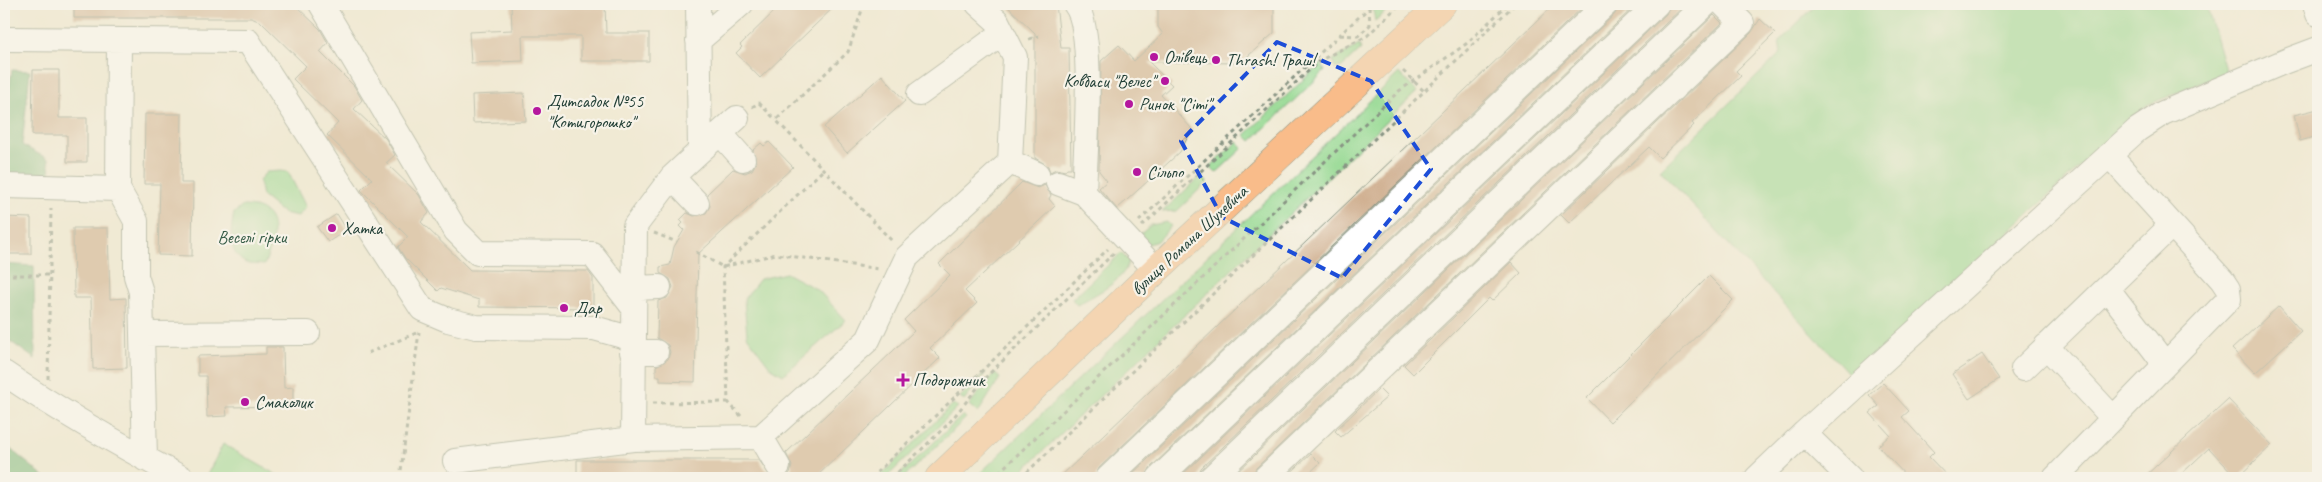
<svg xmlns="http://www.w3.org/2000/svg" width="2322" height="482" font-family="Caveat,sans-serif">
	<style>
		.green { fill: #94d992; stroke: #5a8b63 }
		.forest { fill: #77b97c; stroke: #4b7b58 }
		.building { fill: #caa684 }
		.lines { fill: none; stroke-linecap: round; stroke-linejoin: round }
		.minor-casing { stroke: #889484; stroke-width: 26 }
		.major-casing { stroke: #889484; stroke-width: 29 }
		.path { stroke: #889484; stroke-width: 3; stroke-dasharray: 4 4; stroke-linecap: butt }
		.minor { stroke: #fff; stroke-width: 24 }
		.major { stroke: #f9bc8a; stroke-width: 28 }
		.marked { fill: none; stroke: #1d4ed8; stroke-width: 4; stroke-dasharray: 10 6; stroke-linejoin: round }
		.poi-dot { fill: #b5179e; stroke: #f7f3e8; stroke-width: 2 }
		.labels { text-anchor: middle; dominant-baseline: central; stroke-width: 4.5; stroke-linejoin: round; paint-order: stroke }
		.poi-label { font-size: 18px; fill: #1f3d34; stroke: #f7f3e8; text-anchor: start }
		.park-label { font-size: 18px; fill: #365c47; stroke: #f7f3e8 }
		.street-label { font-size: 18px; fill: #1f3d34; stroke: #f7f3e8 }
	</style>
	<rect width="100%" height="100%" fill="#f7f3e8"/>
	<filter id="ink" filterUnits="userSpaceOnUse"><feTurbulence type="fractalNoise" baseFrequency=".02" numOctaves="2"/><feDisplacementMap in="SourceGraphic" scale="10" xChannelSelector="R" yChannelSelector="G"/><feConvolveMatrix kernelMatrix="1 2 1 2 8 2 1 2 1" color-interpolation-filters="sRGB"/></filter>
	<filter id="wash" filterUnits="userSpaceOnUse"><feTurbulence type="fractalNoise" baseFrequency=".0096" numOctaves="4" result="noise"/><feDisplacementMap in="SourceGraphic" scale="20" xChannelSelector="R" yChannelSelector="G"/><feGaussianBlur stdDeviation="1.12" result="paint"/><feColorMatrix in="noise" values="0 0 0 0 0 0 0 0 0 0 0 0 0 0 0 0 0 1.4 0 .05"/><feComposite in="paint" operator="in"/></filter>
	<g filter="url(#wash)">
		<rect width="100%" height="100%" fill="#f0ead4"/>
		<path class="green" d="M1379 4H1394L1375 21 1373 9Z
			M1817 4H2206L2226 73 2147 105 1852 377 1660 170 1781 53 1779 41Z
			M1359 45 1361 49 1342 67 1335 68 1333 60Z
			M1321 63 1325 71 1251 141 1245 135Z
			M1399 73 1417 92 1015 478H975Z
			M1237 142 1243 148 1216 173 1210 167Z
			M281 171 288 172 306 207 298 216 283 213 262 196 259 181 266 172Z
			M1201 176 1207 182 1177 211 1162 212Z
			M243 206C282 206 276 239 264 265 258 264 249 265 244 262 227 252 231 228 234 213Z
			M1167 222 1171 226 1158 241 1148 244 1138 236 1151 225Z
			M1121 253 1129 261C1123 283 1095 294 1077 305L1072 299Z
			M786 273 818 290 846 320 783 375 770 367 747 336 744 299 760 279Z
			M986 372 964 401 960 397Z
			M994 373 1000 378 978 413 969 405Z
			M953 404 958 407 886 478H878Z
			M963 415 966 418 903 478H896Z
			M223 444 282 478 206 477Z"/>
		<path class="forest" d="M12 70 30 71 22 145 48 159 51 181 4 178V121Z
			M4 264 34 266 35 359 4 337Z
			M4 444 46 478H4Z"/>
		<g id="blocks">
			<path class="building" d="M74 4H294L320 29 328 43 320 52 354 86 362 100 354 109 386 139 395 155 386 163 419 195 429 213 421 222 470 270 588 271 593 278V308L479 307V300L441 288 438 291 405 258 398 247 408 237 361 190 372 179 327 135 338 123 293 79 306 66 261 22 251 18H74Z
				M511 4H605L606 33H649V61H581V36H522L523 61 471 63 469 32 512 30Z
				M782 4H837L760 78 736 53 742 47 740 45Z
				M1005 4H1056L1061 48H1069L1071 168H1067L1065 171 1056 169 1050 172 1048 166 1035 158V33Z
				M1158 4H1274V33L1240 63 1149 62 1172 85 1161 95 1192 129 1180 152 1117 209 1099 188 1107 181 1099 171 1101 61 1119 45 1134 61 1163 34 1158 27Z
				M1555 4H1586L1099 468 1095 478H1059Z
				M1619 4H1637L1150 468 1146 478H1128L1615 14Z
				M1670 4H1686L1201 468 1198 478H1179L1666 14Z
				M1714 15 1722 23 1256 468 1252 478H1231Z
				M1760 19 1775 33 1736 71 1741 76 1692 123 1694 125 1660 158 1649 147 1569 223 1561 215 1751 33Z
				M33 70H59V118H87V162H67V135H32Z
				M882 75 905 101 847 153 824 127Z
				M524 93 526 121 473 123 472 95Z
				M2318 109V136L2300 141 2294 115Z
				M145 114H182L181 183H193L192 256 158 255 160 184H144Z
				M769 142 793 167 698 254 695 382 660 381V376H656V366L668 359 670 352 668 345 657 338 658 301 667 298 673 287 670 279 660 273V267L670 265 674 247 684 230 680 226 683 223 680 220 687 213 694 216 706 213 710 206 707 194 733 169 745 173 752 170 756 163 753 150 761 143 764 146Z
				M1022 182 1038 188 1045 185 1051 195 1049 199 1055 206 965 291 977 303 930 348 940 358 815 478H784L790 473 792 466 786 453 914 331 904 320 950 275 939 264Z
				M337 214 347 230 328 242 317 227Z
				M4 217 31 218V254H4Z
				M73 228H108L110 299 126 298 127 368 93 369 91 298H74Z
				M1511 262 1521 273 1492 301 1489 298 1413 374 1404 365Z
				M1709 276 1733 300 1610 422 1587 398Z
				M2279 306 2301 331 2255 373 2232 349Z
				M266 347H283L284 388 293 387V406L226 407 227 416 207 417 206 376H198V356L266 354Z
				M1982 354 1999 379 1969 399 1952 374Z
				M1883 383 1909 411 1902 417 1934 452 1929 457 1949 478H1908L1878 446 1890 435 1870 413 1879 406 1869 395Z
				M1379 389 1387 397 1341 437 1335 431Z
				M2228 399 2272 445 2237 478 2209 448 2177 478H2143Z
				M1311 454 1320 463 1304 478H1285Z
				M577 460H759L772 478H577Z"/>
		</g>
	</g>
	<g filter="url(#ink)">
		<use href="#blocks" fill-opacity="0" stroke="#889484" stroke-width="1"/>
		<g class="lines">
			<g class="minor-casing">
				<path id="minor" d="M321 4 456 231 478 253 592 254 633 307
					M1075 4C1096 29 1085 155 1084 193
					M2315 4 2318 14
					M4 39 248 41 422 309 448 320 476 327 594 328 633 339
					M119 40 118 189 136 221V276L141 292 145 459
					M698 41 741 4
					M919 94 1003 33
					M720 133 743 159
					M700 151 737 118
					M1010 162 1037 174
					M672 177 697 203
					M1058 183 1084 193 1156 270
					M4 186 118 189
					M633 288 659 287
					M2107 288 2165 364
					M142 334 308 333
					M2046 346 2113 418
					M632 352H656
					M2023 369 2172 225
					M4 373C61 412 121 446 182 478
					M761 437 778 466
					M633 439 635 226 672 177 700 151 698 4
					M455 461 633 439 761 437 868 340 907 257 1010 162 1015 57 997 21 978 4
					M1108 478 1606 4
					M1159 478 1657 4
					M1211 478 1706 4
					M1265 478 1742 23 1723 4
					M1757 478 1804 433
					M1850 478 1804 433 2137 130 2163 113 2286 61 2318 49
					M2055 478 2229 299 2228 289 2222 280 2109 155"/>
			</g>
			<g class="major-casing">
				<path id="major" d="M939 478 1156 270 1442 4"/>
			</g>
			<path class="path" d="M864 4 848 52 776 120 893 242
				M1369 7 1370 26
				M1340 35 1358 36 1370 25
				M1029 39 1039 36
				M1403 71 1424 91
				M752 107 759 103 776 120
				M1139 221 1373 4
				M1142 226 1319 61 1367 36 1400 4
				M654 233 677 242
				M696 252 723 267 776 254 879 269
				M4 275H50
				M368 353 419 332
				M48 379 51 208
				M653 403 728 402
				M741 416 728 402 723 267 823 170
				M400 478 419 332
				M871 478 1108 249
				M892 478 949 423 987 376 1114 253
				M993 478 1399 91 1466 44 1508 4
				M1021 478 1515 4"/>
			<use href="#minor" class="minor"/>
			<use href="#major" class="major"/>
		</g>
	</g>
	<path d="M0 0H2322V482H0ZM1277 42 1371 81 1431 169 1342 278 1222 217 1181 141Z" fill="#f0ead4" fill-opacity=".55" fill-rule="evenodd"/>
	<path class="marked" d="M1277 42 1371 81 1431 169 1342 278 1222 217 1181 141Z"/>
	<g class="poi-dot">
		<circle cx="1154" cy="57" r="5"/>
		<circle cx="1216" cy="60" r="5"/>
		<circle cx="1165" cy="81" r="5"/>
		<circle cx="1129" cy="104" r="5"/>
		<circle cx="537" cy="111" r="5"/>
		<circle cx="1137" cy="172" r="5"/>
		<circle cx="332" cy="228" r="5"/>
		<circle cx="564" cy="308" r="5"/>
		<path d="M900.5 372.5h5v5h5v5h-5v5h-5v-5h-5v-5h5z"/>
		<circle cx="245" cy="402" r="5"/>
	</g>
	<g class="labels">
		<g class="poi-label">
			<text x="1164" y="57">Олівець</text>
			<text x="1226" y="60">Thrash! Траш!</text>
			<text x="1155" y="81" text-anchor="end">Ковбаси "Велес"</text>
			<text x="547" y="101">Дитсадок №55<tspan x="547" dy="21">"Котигорошко"</tspan></text>
			<text x="1139" y="104">Ринок "Сіті"</text>
			<text x="1147" y="172">Сільпо</text>
			<text x="342" y="228">Хатка</text>
			<text x="574" y="308">Дар</text>
			<text x="913" y="380">Подорожник</text>
			<text x="255" y="402">Смаколик</text>
		</g>
		<g class="park-label">
			<text x="252" y="237">Веселі гірки</text>
		</g>
		<g class="street-label">
			<text transform="translate(1189 240) rotate(-43)">вулиця Романа Шухевича</text>
		</g>
	</g>
	<rect width="2322" height="482" fill="none" stroke="#f7f3e8" stroke-width="20"/>
</svg>
